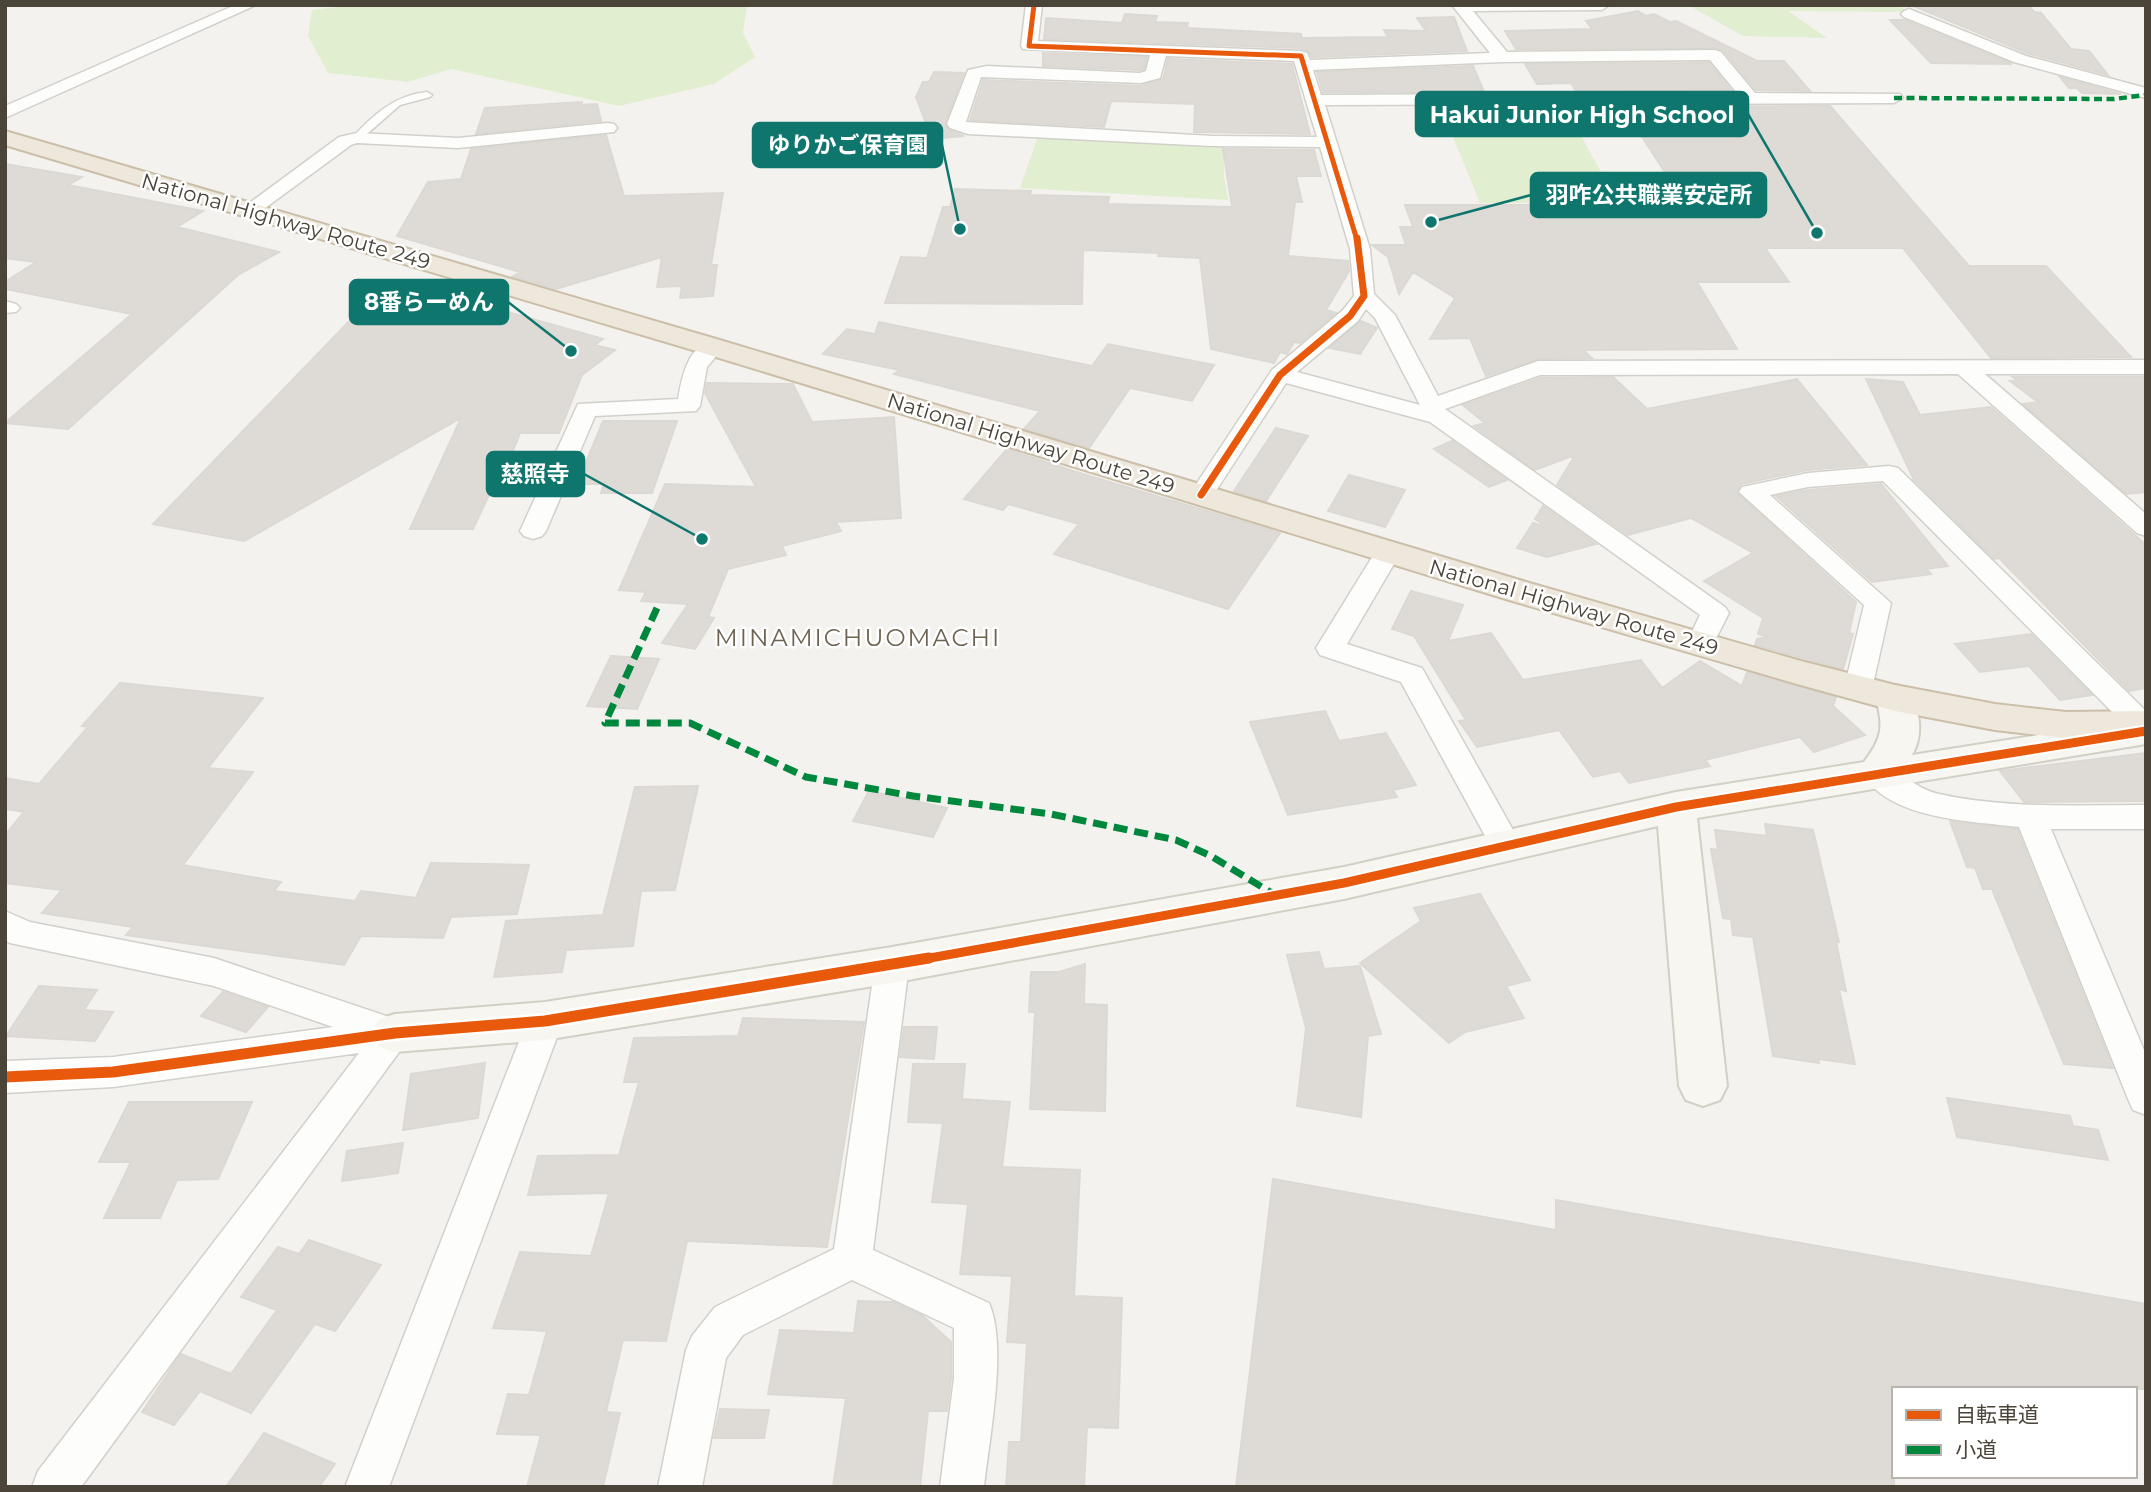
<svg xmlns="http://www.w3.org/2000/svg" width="2151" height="1492" font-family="Montserrat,'Noto Sans JP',sans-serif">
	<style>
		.green { fill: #e1eecf }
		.building { fill: #dedbd6; stroke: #dcd9d4; stroke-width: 2 }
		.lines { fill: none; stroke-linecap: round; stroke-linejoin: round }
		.lane-casing { stroke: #d2d0cb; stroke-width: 3 }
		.street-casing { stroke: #d2d0cb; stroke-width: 3 }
		.secondary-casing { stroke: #d3cfc5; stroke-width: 4 }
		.highway-casing { stroke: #ccbfa9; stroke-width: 4 }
		.lane { fill: #fdfdfc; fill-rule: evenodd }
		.street { fill: #fdfdfc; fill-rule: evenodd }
		.secondary { fill: #f7f6f1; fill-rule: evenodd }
		.highway { fill: #ede8db; fill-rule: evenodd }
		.quiet-far1 { stroke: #00873e; stroke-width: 4.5; stroke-dasharray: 8 4.5; stroke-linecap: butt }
		.quiet { stroke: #00873e; stroke-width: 7; stroke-dasharray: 14 7; stroke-linecap: butt }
		.cycleway-far3-casing { stroke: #fff; stroke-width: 8 }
		.cycleway-far2-casing { stroke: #fff; stroke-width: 10 }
		.cycleway-far1-casing { stroke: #fff; stroke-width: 13 }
		.cycleway-casing { stroke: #fff; stroke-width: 16 }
		.cycleway-far3 { stroke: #e8590c; stroke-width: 5 }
		.cycleway-far2 { stroke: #e8590c; stroke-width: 7 }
		.cycleway-far1 { stroke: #e8590c; stroke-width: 9 }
		.cycleway { stroke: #e8590c; stroke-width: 11 }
		.labels { text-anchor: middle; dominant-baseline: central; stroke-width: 5; stroke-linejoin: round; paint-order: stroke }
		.street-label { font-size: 21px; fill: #4b4439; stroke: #fff }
		.quarter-label { font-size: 24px; letter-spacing: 2px; fill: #6e6250; stroke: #fff }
		.leader { fill: none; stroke: #0f766e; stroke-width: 2.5 }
		.callout-dot { fill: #0f766e; stroke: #fff; stroke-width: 2.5 }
		.callout { fill: #0f766e; stroke: #0f766e; stroke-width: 2.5 }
		.callout-label { font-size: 23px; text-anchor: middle; font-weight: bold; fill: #fff }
	</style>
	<rect width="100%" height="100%" fill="#f4f2ee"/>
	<path class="green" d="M355 5H747L743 33 755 57 714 84 619 106 451 69 408 82 328 73 308 36 312 10Z
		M1688 5H1900L1907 12 1788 11 1827 38 1743 36Z
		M1440 105H1564L1618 203H1480Z
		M1038 136 1224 146V176L1228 200 1020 188Z"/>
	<path class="building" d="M1911 5H2028L2034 12 2041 13 2071 49 2089 51 2108 75 2027 53Z
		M1638 11 1646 16 1654 14 1670 22 1676 21 1757 61H1784L1810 91 1756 90 1723 50 1716 48 1516 49 1505 31 1592 29 1586 21Z
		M1125 14 1157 16 1155 22 1188 23 1187 28 1301 34 1302 38 1388 37 1384 30 1426 31 1417 18 1454 17 1467 51 1312 57 1308 51 1301 48 1044 39 1046 18 1122 23Z
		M1890 20H1904L2012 64 1931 63Z
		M1043 53 1147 57 1144 69 1140 70 1043 66Z
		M1168 59 1292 64 1310 134 1194 132 1195 104 1111 101 1104 127 970 120 983 80 1141 86 1163 79Z
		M1709 63 1731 90 1576 91 1571 83 1537 84 1525 64Z
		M1473 66 1484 92H1323L1317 72Z
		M934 72 964 73 945 123 949 130 964 136 932 139 916 97 923 82H929Z
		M2060 77 2121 94 2082 93 2077 88H2069Z
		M582 102 581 105 597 104 601 121 476 134 485 108Z
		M1830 106 1969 266H2046L2131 357 1991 358 1903 248H1765L1789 282H1697L1737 349 1583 350 1592 358 1537 359 1486 376 1470 338 1430 339 1455 298 1413 272 1399 294 1388 257 1372 245H1406L1400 227H1413L1405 205H1686L1623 107Z
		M606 135 624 196 723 193 711 265H717L713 296 680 298 682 286 657 287 662 257 556 289 512 277 520 272 397 236 428 182 461 179 471 149Z
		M1223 149 1314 150 1321 176H1296L1302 202H1295L1288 256 1348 261 1349 271 1326 310 1336 313 1300 343 1294 342 1287 354 1280 352 1274 363 1211 349 1200 258 1158 256 1159 253 1083 250 1082 304 885 303 901 257 927 258 943 207H950L955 189 1031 191 1030 195 1109 197 1108 204 1232 207Z
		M5 164 82 177 68 185 203 211 177 227 279 252 238 275 68 429 5 423 132 314 5 289V282L36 262 5 258Z
		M469 301 603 339 595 345 615 350 582 375 559 433H520L507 465H503L473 529H410L461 418 244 541 153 524 361 309 436 319Z
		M1361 321 1377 328 1360 354 1329 348Z
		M879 322 1092 366 1108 344 1214 365 1192 401 1130 388 1089 448 1024 429 1040 411 894 374 899 370 823 354 847 329 875 334Z
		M1613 377 1647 409 1797 379 1867 465 1807 470 1741 484 1736 492 1856 602 1849 633 1853 634 1843 669 1755 645 1757 639 1769 637 1758 634 1763 618 1704 581 1753 553 1691 518 1628 535 1557 485 1575 455 1535 470 1474 426 1485 423 1463 405 1540 378Z
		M2013 377H2146V492L2126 494 2023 404 2038 402 2010 381 2017 380Z
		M1866 379 1903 382 1920 415 1991 407 2146 545V688L2129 691 1999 558 1994 559 1914 480Z
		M707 383 793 384 812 422 894 417 901 518 836 522 841 531 782 546 786 555 728 569 708 617 714 618 695 649 662 643 688 604 641 601 646 592 619 590 665 484 756 487 705 393Z
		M603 421H677L652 493H601L604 484H577Z
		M1276 428 1308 436 1266 501 1234 491Z
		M1452 441 1507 480 1489 487 1434 449Z
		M1007 449 1073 471 1280 533 1228 609 1054 554 1079 524 1008 504 1003 510 964 499Z
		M1349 475 1405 490 1385 527 1328 511Z
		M1881 484 1948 566 1926 569 1931 574 1872 582 1776 496 1808 490Z
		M1543 506 1596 544 1547 557 1517 548 1533 523 1547 527 1535 519Z
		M1411 591 1463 605 1448 641 1491 633 1523 680 1641 660 1662 688 1700 661 1742 686 1747 672 1836 697 1833 706 1865 735 1814 752 1800 737 1705 760 1710 766 1629 783 1620 771 1593 777 1559 730 1477 747 1459 721 1466 720 1414 636 1392 629Z
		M2031 634 2092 695 2060 700 2029 666 1980 672 1955 644Z
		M611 656 659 659 637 709 587 706Z
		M120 683 263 698 208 768 253 772 183 865 281 882 274 891 355 901 361 891 416 898 431 863 529 865 517 914 451 917 443 938 361 936 344 965 126 935 133 927 42 913 62 890 5 883V835L24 812 5 809V778L39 784 88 727 82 726Z
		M1325 711 1339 741 1386 733 1416 785 1393 790 1397 797 1288 815 1250 722Z
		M2146 753V801L2024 802 2000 771Z
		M698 786 675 890 641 891 633 946 566 950 562 972 494 977 506 921 603 915 635 787Z
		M869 791 947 808 933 837 853 821Z
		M1950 821 2017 829 2113 1068 2064 1064 1992 889H1983L1975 868 1967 867Z
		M1765 824 1813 830 1839 942 1836 941 1846 991 1839 989 1855 1064 1818 1059 1819 1063 1773 1056 1753 937 1733 935 1731 919 1723 918 1711 849 1718 850 1715 830 1767 836Z
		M1480 894 1530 980 1506 986 1524 1018 1465 1032 1449 1043 1360 963 1421 921 1414 908Z
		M1319 952 1324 969 1360 966 1381 1034 1368 1036 1361 1117 1297 1106 1306 1028 1287 955Z
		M1085 964 1084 1004 1107 1005 1105 1111 1030 1109 1035 1012H1029L1031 972H1059Z
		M39 986 97 990 84 1010 113 1012 95 1041 6 1036Z
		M223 992 268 1007 246 1032 201 1016Z
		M743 1018 864 1022 827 1247 687 1241 666 1341 623 1340 606 1412 620 1413 603 1487H527L541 1435 497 1434 508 1394 529 1395 547 1331 493 1328 520 1252 591 1256 609 1193 528 1195 538 1156 619 1155 639 1082H624L634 1038 738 1036Z
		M904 1027H937L934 1059 900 1057Z
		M485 1063 478 1118 403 1130 411 1074Z
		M913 1064H965L962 1099 1010 1102 1002 1167 1080 1170 1074 1296 1122 1298 1118 1428 1087 1427 1084 1487H1006L1009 1442H1021L1027 1343 1007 1342 1012 1276 960 1274 968 1204 932 1202 943 1123 908 1122Z
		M1947 1098 2070 1116 2073 1126 2098 1130 2108 1160 1957 1137Z
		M129 1102H252L218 1179 177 1180 160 1218H104L131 1162H99Z
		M403 1143 398 1173 342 1181 347 1151Z
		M1273 1179 1556 1230V1200L2146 1304V1389H1894V1487H1236Z
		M309 1240 381 1265 335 1331 315 1324 251 1413 200 1391 174 1425 142 1412 181 1354 231 1374 277 1310 241 1297 278 1247 299 1254Z
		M858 1301 893 1302 923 1316 951 1342V1378L947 1411H928L920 1487H833L846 1398 768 1394 780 1330 854 1333Z
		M720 1409 769 1410 764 1438H714Z
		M264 1433 335 1464 319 1487H226Z"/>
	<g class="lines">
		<g class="lane-casing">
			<path id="lane" d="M427 92 432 95 430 97 400 105 360 140 352 138C373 115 395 95 427 92Z"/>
		</g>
		<g class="street-casing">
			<path id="street" d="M235 5H256L5 118V106Z
				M1026 5H1042L1038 41 1301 51 1307 53 1310 60 1490 53 1452 5H1609L1602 10 1473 11 1507 52 1715 50 1721 52 1755 93 1900 94 1903 98 1894 103 1325 105 1370 249 1374 294 1395 315 1438 396 1538 361 2146 360V374H1985L2146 514V536L2137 533 1958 374 1540 375 1445 409 1725 607 1729 613 1710 650 1700 653 1690 650 1686 644 1700 615 1430 422 1286 383 1210 500 1201 502 1192 500 1189 495 1272 370 1342 311 1354 296 1350 249 1320 147 1212 146 968 134 950 128 947 124 968 70 987 66 1140 73 1146 71 1150 55 1023 49 1021 46ZM1166 56 1294 61 1317 137 1212 136 966 122 981 77 1141 83 1160 78ZM1710 60 1737 93 1321 95 1313 70 1502 62ZM1366 309 1375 318 1420 405 1297 372 1358 321Z
				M1909 9 2026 56 2146 88V98L2014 62 1904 17 1901 14 1904 11Z
				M608 123 614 124 617 128 614 132 458 148 357 143 351 145 257 214H243L240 210 339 137 357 133 458 138Z
				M5 301 16 304 20 308 16 312 5 313Z
				M713 340 721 342 724 347 707 367 700 406 696 411 595 416 546 531 542 536 533 539 524 536 520 531 578 404 678 399C682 377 687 347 713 340Z
				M1889 466 1898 468 2146 711V733L2131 731 1883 481 1808 487 1770 495 1891 603 1872 689 1868 696 1858 699 1848 696 1844 689 1864 605 1739 492 1742 487 1808 473Z
				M1388 544 1397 546 1401 552 1347 644 1422 668 1522 846 1517 854 1506 858 1495 854 1401 682 1320 655 1316 648 1379 546Z
				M1877 762C1900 769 1915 789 1939 794 2007 809 2077 805 2146 805V829H2051L2146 1055V1115L2133 1110 2128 1099 2019 827C1972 821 1889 820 1862 773L1866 765Z
				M5 911 30 922 214 958 407 1023 413 1033 81 1487H32L38 1471 359 1053 113 1087 5 1093V1061L113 1057 333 1027 214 986 10 943 5 940Z
				M892 951 904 955 909 965 873 1250 989 1303C1008 1346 989 1439 984 1487H940L954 1378V1328L852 1280 743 1335 726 1358 702 1487H658L686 1350 692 1336 715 1307 834 1249 875 965 880 955Z
				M545 1006 557 1011 563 1021 389 1487H345L527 1021 533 1011Z"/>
		</g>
		<g class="secondary-casing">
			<path id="secondary" d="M1895 685 1908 689C1920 709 1924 735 1912 755L2146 718V744L1697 818 1727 1086 1720 1100 1703 1106 1686 1100 1679 1086 1658 826 1344 899 892 983 545 1040 395 1052 379 1047 372 1033 379 1019 395 1014 545 1002 892 947 1344 867 1676 792 1864 762C1882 738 1884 728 1876 698L1882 689Z"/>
		</g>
		<g class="highway-casing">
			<path id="highway" d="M5 131 723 341 1533 584 1801 661 1895 685 1995 704 2066 712 2146 711V737L2066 738 1995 730 1895 711 1797 684 1509 600 703 353 5 145Z"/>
		</g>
		<use href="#lane" class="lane"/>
		<use href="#street" class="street"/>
		<use href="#secondary" class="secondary"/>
		<use href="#highway" class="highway"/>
		<path class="quiet-far1" d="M1894 98 2114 99 2146 95"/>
		<path class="quiet" d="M657 608 605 723H690L806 777 913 796 1051 814 1176 840 1211 856 1275 895"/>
		<g class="cycleway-far3-casing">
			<path id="cycleway-far3" d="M1034 5 1029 46 1301 56 1357 240"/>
		</g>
		<g class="cycleway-far2-casing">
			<path id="cycleway-far2" d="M1201 495 1280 375 1350 316 1364 296 1357 238"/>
		</g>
		<g class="cycleway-far1-casing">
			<path id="cycleway-far1" d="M919 960 1344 883 1676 807 2146 731"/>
		</g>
		<g class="cycleway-casing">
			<path id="cycleway" d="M5 1077 113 1072 395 1033 545 1021 929 958"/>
		</g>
		<use href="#cycleway-far3" class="cycleway-far3"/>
		<use href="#cycleway-far2" class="cycleway-far2"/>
		<use href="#cycleway-far1" class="cycleway-far1"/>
		<use href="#cycleway" class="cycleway"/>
	</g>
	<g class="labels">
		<g class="street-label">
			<text transform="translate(286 221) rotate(16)">National Highway Route 249</text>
			<text transform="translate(1031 443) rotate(17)">National Highway Route 249</text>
			<text transform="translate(1574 607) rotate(16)">National Highway Route 249</text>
		</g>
		<g class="quarter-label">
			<text x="858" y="637">MINAMICHUOMACHI</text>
		</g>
	</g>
	<path class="leader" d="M1817 233L1748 114M960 229L942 145M1431 222L1531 195M571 351L508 302M702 539L584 474"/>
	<g class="callout-dot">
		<circle cx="1817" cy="233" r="7"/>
		<circle cx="960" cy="229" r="7"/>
		<circle cx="1431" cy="222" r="7"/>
		<circle cx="571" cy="351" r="7"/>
		<circle cx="702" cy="539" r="7"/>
	</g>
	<g class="callout">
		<rect x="1416" y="92" width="332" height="44" rx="7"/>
		<rect x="753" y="123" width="189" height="44" rx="7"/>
		<rect x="1531" y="173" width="235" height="44" rx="7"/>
		<rect x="350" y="280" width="158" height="44" rx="7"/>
		<rect x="487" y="452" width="97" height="44" rx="7"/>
	</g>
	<g class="callout-label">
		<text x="1582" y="123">Hakui Junior High School</text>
		<text x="848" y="153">ゆりかご保育園</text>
		<text x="1649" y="203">羽咋公共職業安定所</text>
		<text x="429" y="310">8番らーめん</text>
		<text x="535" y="482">慈照寺</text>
	</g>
	<rect width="2151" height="1492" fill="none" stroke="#4b4439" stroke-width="14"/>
	<rect x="1892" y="1387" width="245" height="91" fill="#ffffff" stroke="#b7b4b0" stroke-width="2"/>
	<rect x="1906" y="1410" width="35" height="10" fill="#e8590c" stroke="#b7b4b0" stroke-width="2"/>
	<text x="1955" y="1422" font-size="21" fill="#4b4439">自転車道</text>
	<rect x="1906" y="1445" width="35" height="10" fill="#00873e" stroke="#b7b4b0" stroke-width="2"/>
	<text x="1955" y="1457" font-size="21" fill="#4b4439">小道</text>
</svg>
